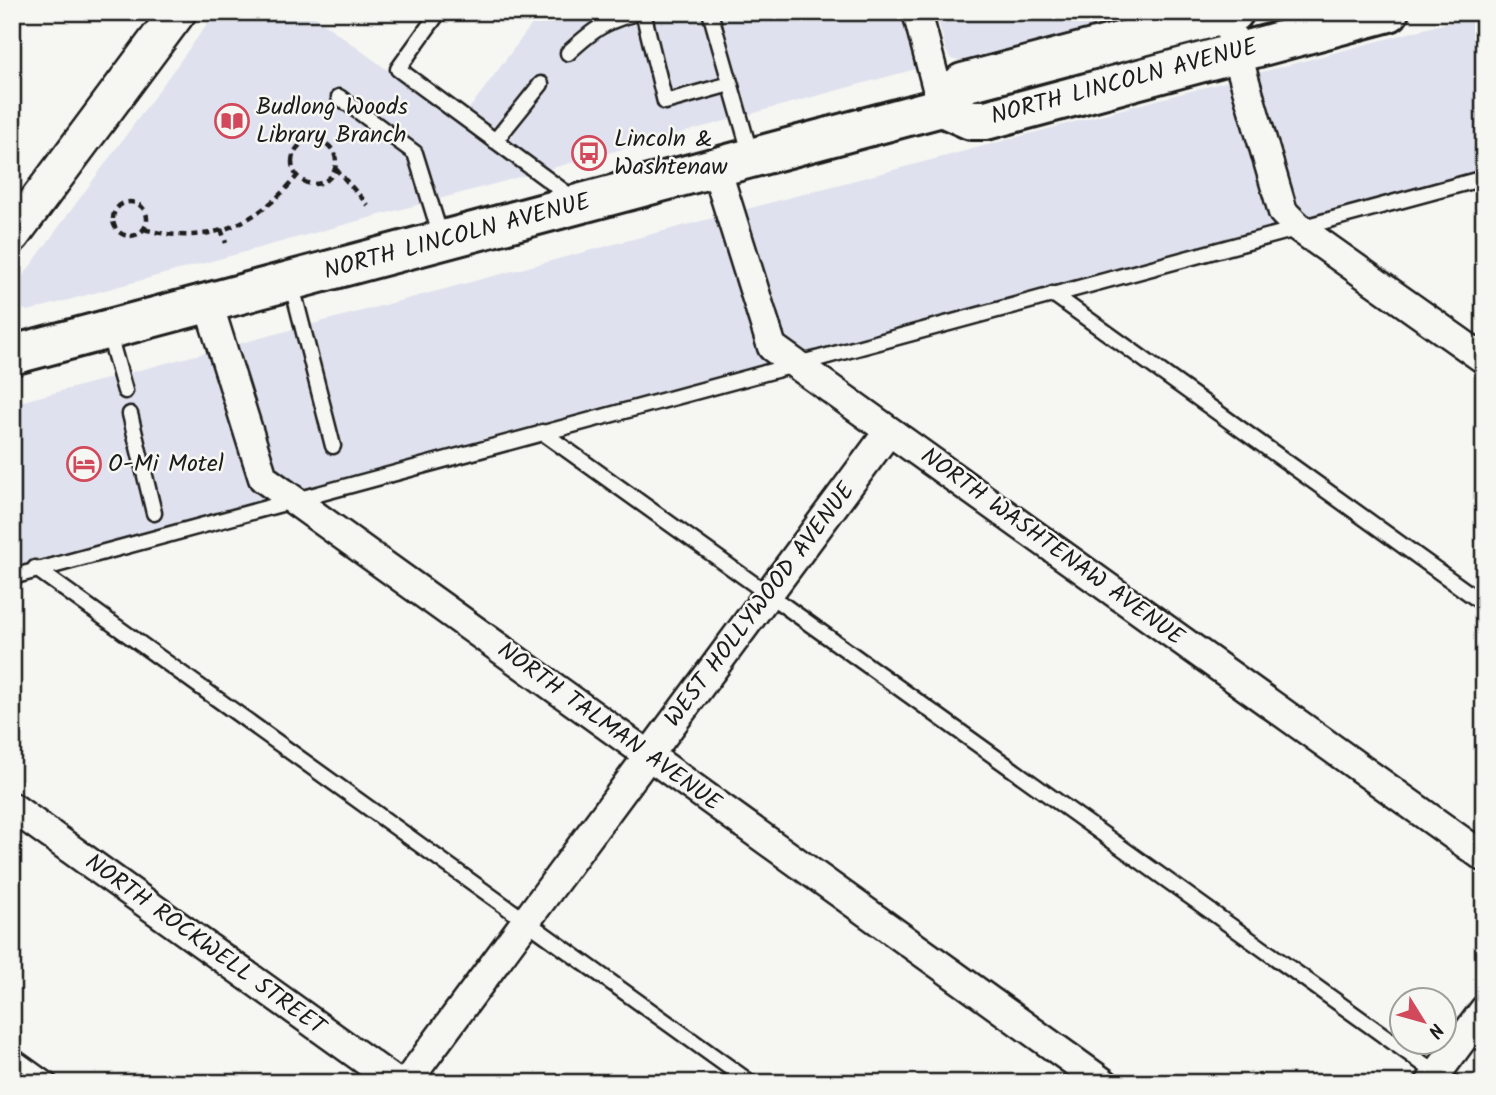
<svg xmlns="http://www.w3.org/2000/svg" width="1496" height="1095" font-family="Kalam,sans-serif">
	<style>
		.built { fill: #dfe2ee }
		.garden { fill: url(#garden-furrows); stroke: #6a8160; stroke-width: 2 }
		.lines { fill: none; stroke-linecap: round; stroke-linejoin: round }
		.service-casing { stroke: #1c1c1c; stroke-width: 19 }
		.minor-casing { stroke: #1c1c1c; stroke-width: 33 }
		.tertiary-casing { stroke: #1c1c1c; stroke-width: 40 }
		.primary-casing { stroke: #1c1c1c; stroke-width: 44 }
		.path { stroke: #1c1c1c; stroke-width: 4.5; stroke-dasharray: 7 5; stroke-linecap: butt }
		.service { stroke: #f6f6f2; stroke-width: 14 }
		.minor { stroke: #f6f6f2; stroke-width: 28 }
		.tertiary { stroke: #f6f6f2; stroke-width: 35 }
		.primary { stroke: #f6f6f2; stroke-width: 38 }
		.labels { text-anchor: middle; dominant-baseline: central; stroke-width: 5; stroke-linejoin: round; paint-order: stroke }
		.street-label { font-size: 24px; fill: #1c1c1c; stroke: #f6f6f2 }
		.poi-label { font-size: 24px; fill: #1c1c1c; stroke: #f6f6f2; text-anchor: start }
	</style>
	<defs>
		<pattern id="garden-furrows" width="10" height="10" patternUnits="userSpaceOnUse" patternTransform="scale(1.75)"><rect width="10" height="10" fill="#b7e6a5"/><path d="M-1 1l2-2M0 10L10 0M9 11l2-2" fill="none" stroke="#9dc58d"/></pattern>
	</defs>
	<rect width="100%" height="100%" fill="#f6f6f2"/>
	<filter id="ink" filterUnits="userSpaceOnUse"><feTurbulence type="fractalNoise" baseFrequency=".0143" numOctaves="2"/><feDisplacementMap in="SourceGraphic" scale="14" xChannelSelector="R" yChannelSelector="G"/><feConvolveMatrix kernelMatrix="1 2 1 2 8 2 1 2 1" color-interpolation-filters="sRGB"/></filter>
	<g filter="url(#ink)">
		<path class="built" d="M216 12H308L393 74 463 117 541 12H918L934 64 28 311 12 305V291Z
			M936 12H1150L959 61 951 59 946 51Z
			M1484 13V179L12 578V404Z"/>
		<path class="garden" d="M1174 44 1176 55 989 104 987 94Z"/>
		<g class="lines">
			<g class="service-casing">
				<path id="service" d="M439 12 398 69 574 199
					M643 12 665 102 730 84
					M710 12 751 156
					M568 53C594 29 607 19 643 12
					M339 97 415 153 442 240
					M495 141 541 84
					M291 282 333 446
					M1053 294 1484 604
					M108 331 125 391
					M130 414 154 513
					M542 432 1450 1083
					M35 568 751 1083
					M12 577 1484 178
					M12 1055 51 1083"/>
			</g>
			<g class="minor-casing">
				<path id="minor" d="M917 12 942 107
					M1231 34 1283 212 1299 228 1484 359
					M716 168 772 347 1484 857
					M208 303 263 478 1104 1083
					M12 807 397 1083
					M406 1083 889 431
					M1430 1083 1484 1010"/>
			</g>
			<g class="tertiary-casing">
				<path id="tertiary" d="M12 235 178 12"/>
			</g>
			<g class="primary-casing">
				<path id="primary" d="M942 107 971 120H986L1389 12
					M12 355 942 107 963 83 1234 12"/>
			</g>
			<path class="path" d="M292 162a22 22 0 1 1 44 0a22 22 0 1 1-44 0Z
				M335 168 368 205
				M113 219a17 17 0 1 1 34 0a17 17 0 1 1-34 0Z
				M144 229C206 247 257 225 297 176
				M221 229 226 243"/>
			<use href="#service" class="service"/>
			<use href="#minor" class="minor"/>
			<use href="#tertiary" class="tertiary"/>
			<use href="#primary" class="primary"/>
		</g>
	</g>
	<defs>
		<g id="library-ring" transform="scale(1.75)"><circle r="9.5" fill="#f6f6f2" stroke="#d1495b" stroke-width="1.5"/><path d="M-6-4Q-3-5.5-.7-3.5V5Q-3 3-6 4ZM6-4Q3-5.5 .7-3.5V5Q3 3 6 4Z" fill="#d1495b"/></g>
		<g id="bus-ring" transform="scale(1.75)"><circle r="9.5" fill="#f6f6f2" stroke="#d1495b" stroke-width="1.5"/><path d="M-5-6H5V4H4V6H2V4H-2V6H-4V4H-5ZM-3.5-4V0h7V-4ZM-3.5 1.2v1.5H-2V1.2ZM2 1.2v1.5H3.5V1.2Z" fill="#d1495b"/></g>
		<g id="hotel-ring" transform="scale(1.75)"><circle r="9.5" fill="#f6f6f2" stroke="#d1495b" stroke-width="1.5"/><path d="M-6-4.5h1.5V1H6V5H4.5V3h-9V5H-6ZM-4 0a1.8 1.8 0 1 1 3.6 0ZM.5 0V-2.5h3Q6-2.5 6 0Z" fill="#d1495b"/></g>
	</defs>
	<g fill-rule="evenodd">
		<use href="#library-ring" x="232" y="121"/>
		<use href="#bus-ring" x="589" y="153"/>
		<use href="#hotel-ring" x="84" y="464"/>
	</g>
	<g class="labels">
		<g class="street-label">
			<text transform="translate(1124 82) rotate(-15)">NORTH LINCOLN AVENUE</text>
			<text transform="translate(457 237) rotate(-15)">NORTH LINCOLN AVENUE</text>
			<text transform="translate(1052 547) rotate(36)">NORTH WASHTENAW AVENUE</text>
			<text transform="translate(760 605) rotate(-53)">WEST HOLLYWOOD AVENUE</text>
			<text transform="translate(609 727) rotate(36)">NORTH TALMAN AVENUE</text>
			<text transform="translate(205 945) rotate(36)">NORTH ROCKWELL STREET</text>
		</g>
		<g class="poi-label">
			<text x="256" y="107">Budlong Woods<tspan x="256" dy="28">Library Branch</tspan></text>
			<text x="614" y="139">Lincoln &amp;<tspan x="614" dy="28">Washtenaw</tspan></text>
			<text x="108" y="464">O-Mi Motel</text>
		</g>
	</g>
	<rect width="1496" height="1095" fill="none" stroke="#f6f6f2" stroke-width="42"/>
	<rect x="21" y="21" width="1454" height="1053" fill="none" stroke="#1c1c1c" stroke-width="2.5" filter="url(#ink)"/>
	<g transform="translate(1423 1021) rotate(127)"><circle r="33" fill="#f6f6f2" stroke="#9f9f9c" stroke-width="2"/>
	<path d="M0-5L12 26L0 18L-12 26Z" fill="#d1495b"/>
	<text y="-10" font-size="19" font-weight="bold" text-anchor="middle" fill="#1c1c1c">N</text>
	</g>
</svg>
